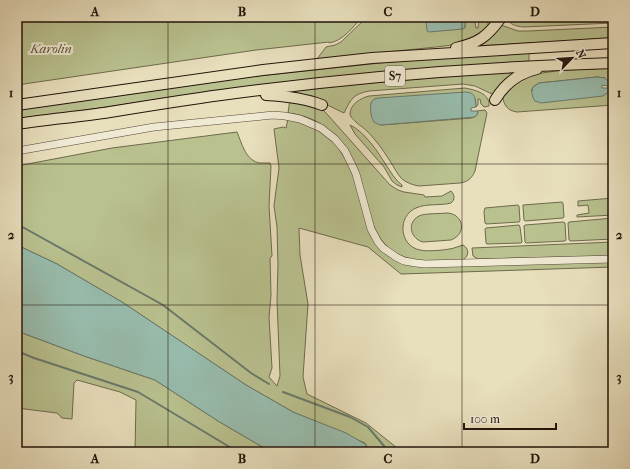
<svg xmlns="http://www.w3.org/2000/svg" width="630" height="469" font-family="'IM FELL French Canon',serif">
	<style>
		.green { fill: #b9c18f; stroke: #6e6a4c }
		.water { fill: #98bdae; stroke: #69796c }
		.lines { fill: none; stroke-linecap: round; stroke-linejoin: round }
		.stream { stroke: #69796c; stroke-width: 2 }
		.minor-casing { stroke: #544637; stroke-width: 8 }
		.highway-casing { stroke: #23130a; stroke-width: 12 }
		.minor { stroke: #f0ead4; stroke-width: 7 }
		.highway { stroke: #e8dfbd; stroke-width: 10 }
		.grid { fill: none; stroke: #23130a; stroke-width: 1; stroke-opacity: 0.55 }
		.labels { text-anchor: middle; dominant-baseline: central; stroke-width: 4; stroke-linejoin: round; paint-order: stroke }
		.shield { fill: #f0ead4; stroke: #605447; stroke-width: 1 }
		.shield-label { font-size: 12px; font-weight: bold; fill: #23130a }
		.park-label { font-size: 13px; font-style: italic; fill: #585039; stroke: #f0ead4 }
		.neatline { fill: none; stroke: #23130a; stroke-width: 1.5 }
		.grid-label { font-size: 13px; text-anchor: middle; font-weight: bold; fill: #23130a }
	</style>
	<rect width="100%" height="100%" fill="#e8dfbd"/>
	<filter id="stains"><feTurbulence type="fractalNoise" baseFrequency=".005" numOctaves="4"/><feColorMatrix values="0 0 0 0 .2 0 0 0 0 .09 0 0 0 0 .02 0 0 0 .5 -.17"/></filter>
	<radialGradient id="worn" r=".72"><stop offset=".6" stop-color="#630" stop-opacity="0"/><stop offset="1" stop-color="#630" stop-opacity=".3"/></radialGradient>
	<path class="green" d="M17 17H362C353 27 343 41 329 43V42L256 50 17 85Z
		M367 17H475L428 19 465 28V21L473 20 475 22 476 28H478C479 20 478 17 487 17L488 21V26L485 31 461 44 436 47 317 59 326 47 335 45 341 42Z
		M507 17H515V19H518V17H526V19L528 20 613 17V23L523 27C516 26 509 25 507 17Z
		M501 25 518 31H528L613 27V38L476 46Z
		M529 51V61L181 96 17 120V110L229 79 390 62Z
		M613 68V86H609L610 83 605 78 597 77 539 83 533 87 531 91H610L609 88 613 90V105L517 112C508 111 503 105 503 96L512 84 535 74 563 70Z
		M517 71 494 93 492 94 475 86 463 84 369 91C353 94 351 99 344 113L317 100 287 92 369 83Z
		M465 88C475 90 490 93 489 106L484 107 481 104 480 99H478V105L476 107 475 99H375L371 103 381 125 472 118 476 116 478 113 477 111 485 110 487 113 475 171C472 178 468 182 460 183L419 186C413 185 407 183 402 179 397 174 394 167 390 161 383 150 376 140 367 131 363 127 350 119 350 114 350 104 361 98 369 96Z
		M290 99 321 108 327 114 390 185 398 190 404 192 424 195 425 197 442 196 451 191C455 195 455 200 451 203 440 206 427 203 416 208 397 216 399 246 420 250 427 252 447 250 454 248 457 247 460 246 463 245 470 249 469 257 462 260 443 261 420 264 402 256 365 241 369 193 354 162 350 152 342 145 335 138 332 135 329 130 325 127 315 119 300 114 288 113Z
		M288 119 295 120 321 132 334 142 339 149 349 165 382 251 390 257 398 262 613 261V267L401 274 368 247 299 228 300 255 308 304 303 377 307 394 366 423 402 452H370L365 443 293 412 246 385 122 302 57 264 17 245V166L112 148 237 132C242 144 246 161 260 163 263 163 267 163 270 163L271 166 269 206 272 256 270 258 271 295 269 317 272 368 269 377 277 386 280 376 277 300 278 264 277 227 274 206 279 168 274 129 283 127 286 128Z
		M350 125C365 132 378 152 386 165 391 172 395 180 402 185V187L397 185 392 181 384 167 355 134Z
		M613 198V215L577 217V215L589 213 588 205 578 206V201Z
		M562 202 563 203 564 217 563 218 525 221 524 220 523 206V205Z
		M518 205 519 206 520 221 519 222 486 224 485 223 484 212 485 208Z
		M447 213C464 214 467 234 451 240L423 242C411 239 406 223 419 216 425 213 439 214 447 213Z
		M613 218V239L571 241 569 240 568 223 569 222Z
		M563 222 565 223 566 240 565 241 526 243 525 242 524 226 525 225Z
		M519 225 520 227 522 242 521 243 487 244 486 243 485 229 486 228Z
		M613 242V256L478 259 473 256 472 248Z
		M17 331 84 356 155 380 218 421 271 452H135L136 400 120 392 77 380 74 383 72 419 62 418 57 413 17 408Z"/>
	<path class="water" d="M463 17 464 18C465 21 466 27 463 29L429 32 427 31 426 21 428 19Z
		M526 17H611L528 20 526 19Z
		M597 77 605 78 610 83 609 86 602 85V88H609L610 91 603 96 541 103 535 101C532 97 531 92 533 87L539 83Z
		M466 92C476 93 475 98 476 107L471 108V111H477L478 113 475 117 381 125C378 124 377 124 374 122 371 118 369 106 372 101 374 99 375 99 378 98Z
		M17 245 57 264 122 302 246 385 293 412 346 433 365 444 370 452H271L218 421 155 380 84 356 17 331Z"/>
	<g class="lines">
		<path class="stream" d="M17 224 163 305 251 373 269 384
			M17 351 34 358 138 392 238 452
			M283 392 350 417 368 427 389 452"/>
		<g class="minor-casing">
			<path id="minor" d="M17 151 154 127 273 115 285 116 300 119 321 128 335 139 345 151 351 163 356 174 371 229 378 242 383 248 396 257 404 261 416 263 425 264 613 259"/>
		</g>
		<g class="highway-casing">
			<path id="highway" d="M456 48C478 43 487 37 500 19
				M266 95C285 96 304 98 322 105
				M495 100C504 85 518 73 537 69
				M17 105 263 70 372 58 613 43
				M17 124C48 119 79 117 110 112 147 106 184 100 221 95 351 77 482 67 613 63"/>
		</g>
		<use href="#minor" class="minor"/>
		<use href="#highway" class="highway"/>
	</g>
	<path class="grid" d="M168 17V452M315 17V452M462 17V452M17 164H613M17 305H613"/>
	<g class="labels">
		<rect class="shield" x="385" y="66" width="20" height="20" rx="3"/>
		<g class="shield-label">
			<text x="395" y="76">S7</text>
		</g>
		<g class="park-label">
			<text x="51" y="48">Karolin</text>
		</g>
	</g>
	<rect width="630" height="469" fill="none" stroke="#e8dfbd" stroke-width="44"/>
	<g transform="translate(572 58) rotate(65)" stroke="#f0ead4" stroke-width="3" paint-order="stroke">
	<path d="M0-3L7 15L0 10L-7 15Z" fill="#23130a"/>
	<text y="-6" font-size="11" font-weight="bold" text-anchor="middle" fill="#23130a">N</text>
	</g>
	<path d="M464 423v6h92v-6" fill="none" stroke="#23130a" stroke-width="2"/>
	<text x="470" y="423" font-size="12" fill="#23130a" stroke="#f0ead4" stroke-width="3" paint-order="stroke">100 m</text>
	<rect x="22" y="22" width="586" height="425" class="neatline"/>
	<g class="grid-label">
		<text x="95" y="16">A</text>
		<text x="242" y="16">B</text>
		<text x="388" y="16">C</text>
		<text x="535" y="16">D</text>
		<text x="11" y="97">1</text>
		<text x="619" y="97">1</text>
		<text x="11" y="239">2</text>
		<text x="619" y="239">2</text>
		<text x="11" y="381">3</text>
		<text x="619" y="381">3</text>
		<text x="95" y="463">A</text>
		<text x="242" y="463">B</text>
		<text x="388" y="463">C</text>
		<text x="535" y="463">D</text>
	</g>
	<rect width="100%" height="100%" filter="url(#stains)"/>
	<rect width="100%" height="100%" fill="url(#worn)"/>
</svg>
